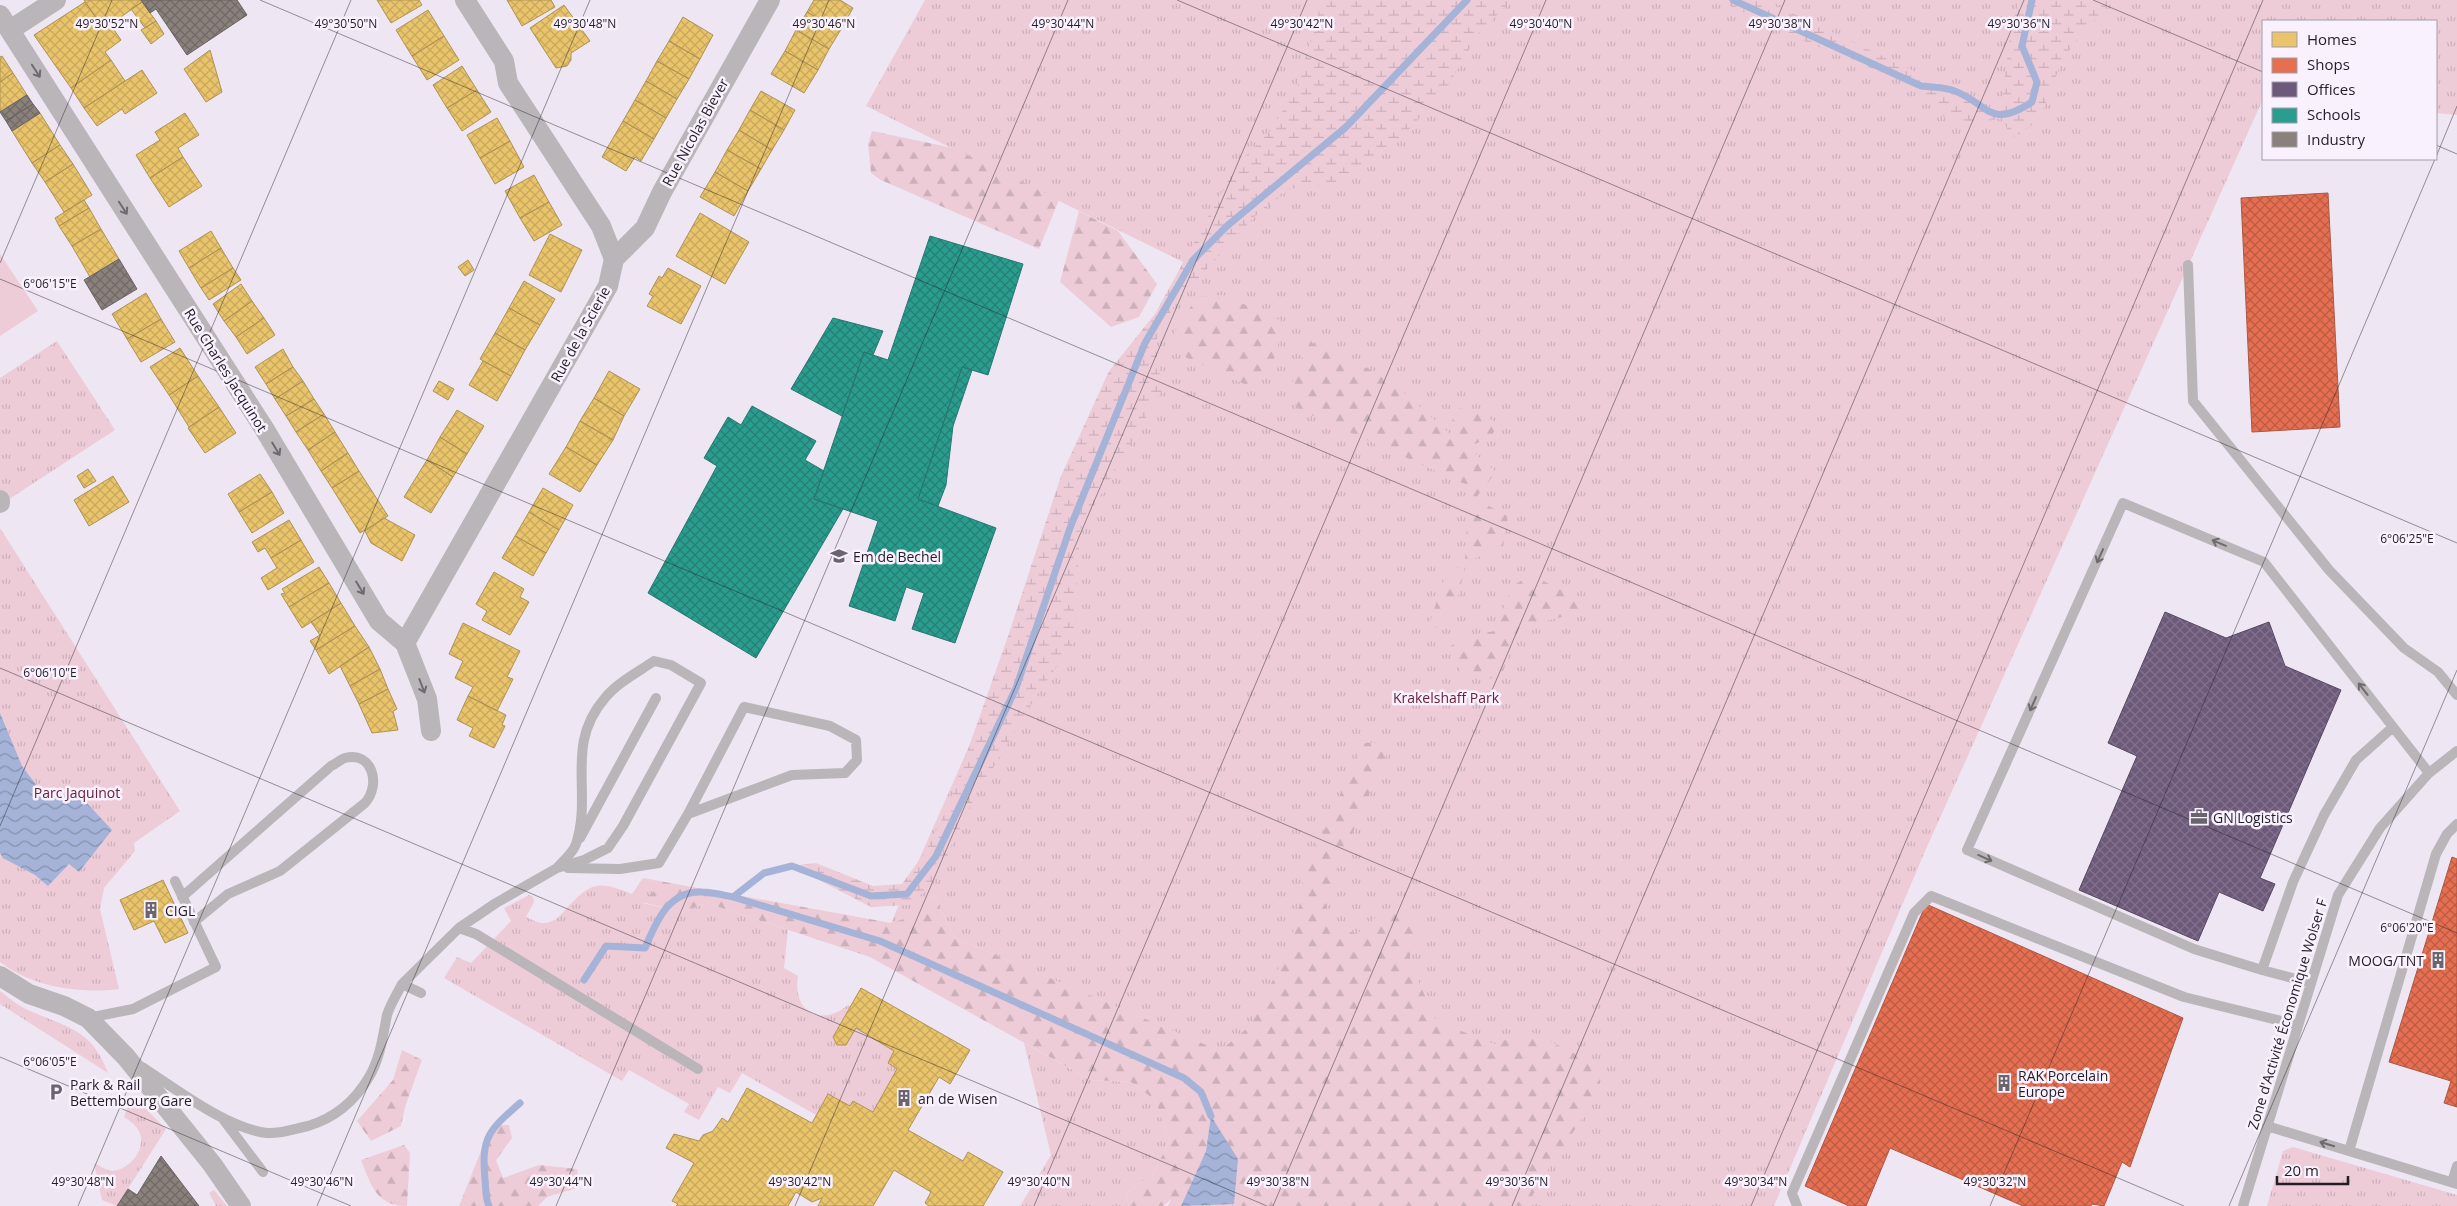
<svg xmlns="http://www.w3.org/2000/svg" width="2457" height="1206" font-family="'Open Sans',sans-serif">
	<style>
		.grass { fill: url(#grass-tufts) }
		.forest { fill: url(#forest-firs) }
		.wetland { fill: url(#wetland-marsh) }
		.pitch { fill: #edccd8 }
		.water { fill: url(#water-waves) }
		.homes { fill: url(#homes-cross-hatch); stroke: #ae9256 }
		.shops { fill: url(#shops-cross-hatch); stroke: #ac5744 }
		.offices { fill: url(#offices-cross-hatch); stroke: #574761 }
		.schools { fill: url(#schools-cross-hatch); stroke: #287770 }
		.industry { fill: url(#industry-cross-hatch); stroke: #6b6362 }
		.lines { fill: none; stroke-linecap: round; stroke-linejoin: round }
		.stream { stroke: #a4b3d7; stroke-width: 7 }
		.lane { stroke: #b9b5b8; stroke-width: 10 }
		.street { stroke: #b9b5b8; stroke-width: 20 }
		.oneway { stroke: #6e6a6f }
		.ticks { fill: none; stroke: #231e26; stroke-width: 1; stroke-opacity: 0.45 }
		.labels { text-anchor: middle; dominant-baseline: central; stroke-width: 5; stroke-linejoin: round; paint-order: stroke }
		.street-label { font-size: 14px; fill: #231e26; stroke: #f9f1fe }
		.poi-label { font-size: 14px; fill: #231e26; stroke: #f9f1fe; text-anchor: start }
		.park-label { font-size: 14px; fill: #6a2138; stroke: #f9f1fe }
		.ticks-label { font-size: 12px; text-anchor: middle; fill: #231e26; stroke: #f9f1fe; stroke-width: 5; stroke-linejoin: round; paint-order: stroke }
	</style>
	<defs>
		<pattern id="grass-tufts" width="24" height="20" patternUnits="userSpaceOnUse" patternTransform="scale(1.25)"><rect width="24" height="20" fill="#edccd8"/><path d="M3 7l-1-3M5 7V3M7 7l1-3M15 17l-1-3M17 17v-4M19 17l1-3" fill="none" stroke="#cbafb9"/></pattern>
		<pattern id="forest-firs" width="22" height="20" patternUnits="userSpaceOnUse" patternTransform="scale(1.25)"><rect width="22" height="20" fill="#edccd8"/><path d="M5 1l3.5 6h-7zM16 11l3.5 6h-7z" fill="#cbafb9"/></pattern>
		<pattern id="wetland-marsh" width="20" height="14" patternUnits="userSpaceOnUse" patternTransform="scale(1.25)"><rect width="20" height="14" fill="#edccd8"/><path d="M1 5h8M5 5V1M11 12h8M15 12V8" fill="none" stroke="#cbafb9"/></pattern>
		<pattern id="water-waves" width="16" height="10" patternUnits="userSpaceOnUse" patternTransform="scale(1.25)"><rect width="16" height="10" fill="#a4b3d7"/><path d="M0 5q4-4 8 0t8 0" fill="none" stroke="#8591ae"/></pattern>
		<pattern id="homes-cross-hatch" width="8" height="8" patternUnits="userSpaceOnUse" patternTransform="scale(1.25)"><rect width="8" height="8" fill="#e9c46a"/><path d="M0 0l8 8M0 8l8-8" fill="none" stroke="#c8a85c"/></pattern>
		<pattern id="shops-cross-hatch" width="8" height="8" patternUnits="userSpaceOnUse" patternTransform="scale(1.25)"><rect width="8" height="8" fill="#e76f51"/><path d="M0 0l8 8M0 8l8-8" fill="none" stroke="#bb5b43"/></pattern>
		<pattern id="offices-cross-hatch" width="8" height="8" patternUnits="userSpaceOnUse" patternTransform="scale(1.25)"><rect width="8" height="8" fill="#6d597a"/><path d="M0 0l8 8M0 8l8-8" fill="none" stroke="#81728b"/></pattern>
		<pattern id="schools-cross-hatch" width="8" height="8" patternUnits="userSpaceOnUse" patternTransform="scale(1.25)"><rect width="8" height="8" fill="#2a9d8f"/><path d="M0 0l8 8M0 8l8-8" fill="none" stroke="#247f75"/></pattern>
		<pattern id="industry-cross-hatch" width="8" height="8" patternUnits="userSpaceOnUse" patternTransform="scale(1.25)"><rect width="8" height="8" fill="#8a817c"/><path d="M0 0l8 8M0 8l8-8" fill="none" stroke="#706965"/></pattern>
	</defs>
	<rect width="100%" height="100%" fill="#eee6f2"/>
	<path class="grass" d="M925 0H2457V115L2436 113V21H2263V99L1926 849 1774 1206H1181L1206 1151 1219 1051 954 937 934 895 914 917 891 923 1183 262 866 106Z
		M57 341 115 430 0 505V378Z
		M0 528 180 811 134 843 135 851 104 888 100 909 119 989C80 994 32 987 0 962Z
		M643 878 662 885 643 903 682 912 707 903 788 930 784 968 798 976C792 1011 820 1028 848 1005L850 1006 833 1036 837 1044 856 1028 894 1051 888 1063 897 1069 873 1112 853 1101 850 1106 828 1094 816 1115 742 1073 730 1093 718 1087 699 1120 684 1112 689 1104 629 1070 622 1081 444 978 457 957 471 963 511 921 504 908 529 895 533 897 534 902 526 917C531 919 539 924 545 923 554 922 559 917 564 911 590 883 596 879 632 894Z
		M0 991C8 997 17 1005 26 1009 66 1028 91 1027 108 1073L0 1004Z
		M1024 1043 1091 1080 1131 1082 1155 1100 1170 1140 1153 1174 1126 1193 1129 1206H1020L1051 1155Z
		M133 1102 140 1103 166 1129 117 1206 102 1200 94 1163C99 1165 107 1171 112 1171 127 1170 143 1154 141 1138 140 1128 132 1122 124 1117L128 1106Z
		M2293 1147 2457 1195V1206H2267L2283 1151Z
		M214 1190 227 1206H216L209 1193Z"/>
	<path class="forest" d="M872 131 953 148 1059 200 1039 249 881 180 871 173 868 144Z
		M1079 211 1118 231 1157 284 1139 317 1111 327 1060 282Z
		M1223 295 1282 321 1276 355 1255 389 1185 357 1174 333 1197 297Z
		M1308 341 1388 378 1459 442 1452 421 1458 408 1480 412 1498 424 1491 437 1468 447 1496 472 1475 499 1508 516 1503 547 1466 562 1459 594 1441 629 1429 625 1443 582 1465 561 1467 515 1473 499 1467 485 1298 409 1290 388Z
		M1531 575 1580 599 1581 612 1519 628 1503 671 1485 682 1461 672 1448 648 1466 636 1495 631 1512 586Z
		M1365 743H1380L1388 751 1324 899 1331 925 1357 934 1376 917 1398 910 1426 926 1410 955V962L1436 1021 1494 1044 1530 1031 1599 1066 1600 1092 1541 1180 1527 1206H1234L1211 1117 1206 1151 1181 1206H1168L1171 1199 1163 1206H1129L1126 1193 1153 1174 1170 1140 1155 1100 1131 1082 1091 1080 870 957 707 903 682 912 642 902 661 885 643 878 891 923 914 916 934 895 954 937 1220 1051 1251 1025 1290 945 1300 903 1303 872Z
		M402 1050 422 1060 405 1107 401 1126 371 1141 357 1121 393 1080Z
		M495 1125H509L512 1138 496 1160 503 1178 539 1165 577 1169 580 1187 547 1197 538 1206H459L485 1141Z
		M404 1145 410 1153 407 1206C376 1206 371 1185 361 1160Z"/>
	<path class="wetland" d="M1325 0H1512L1478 34 1446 89 1402 137 1336 183 1290 189 1254 217 1175 304 1155 342 1162 390 1080 530 1074 642 1038 693 969 808 947 857 932 884 910 905 871 907 792 866 816 863 873 886 902 884 925 852 947 809 1008 636 1061 476 1109 371 1155 314 1236 166 1271 130 1297 87 1319 11Z
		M1718 0H1765L1991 108 2001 105 2012 22 2021 0H2111L2063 58 2039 120 2012 139 2002 118 1978 123 1944 117 1908 83 1799 39Z"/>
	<path class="pitch" d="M0 254 38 311 0 336Z"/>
	<path class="water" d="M0 713 22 766 40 790 84 800 112 830 79 872 69 864 48 886 35 875 3 858 0 853Z
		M1211 1116 1238 1159 1234 1204 1181 1206 1206 1151Z"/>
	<path class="homes" d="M84 0H141L142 2 104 29Z
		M377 0H419L422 5 391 23Z
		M507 0H551L555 7 522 26Z
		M814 0H840L853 8 840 31 807 12Z
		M85 2 104 29 110 24 121 40 105 52 111 60 71 88 34 35Z
		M142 2 156 21 145 28 131 9Z
		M564 5 590 41 571 53V60L567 66 556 68 530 28Z
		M428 10 444 36 412 56 396 30Z
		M807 12 840 31 829 49 796 30Z
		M683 17 713 35 700 59 669 41Z
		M156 21 164 34 151 44 141 30Z
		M796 30 829 49 818 70 785 51Z
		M444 36 459 60 427 80 412 56Z
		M669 41 700 59 689 79 657 61Z
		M210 50 222 92 206 102 184 69Z
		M785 51 818 70 804 93 771 74Z
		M2 56 13 73 0 82V57Z
		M111 60 125 81 84 108 71 88Z
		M657 61 689 79 677 99 646 81Z
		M462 66 477 90 447 108 433 85Z
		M142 70 157 93 125 114 122 109 97 126 84 108Z
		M13 73 27 95 0 112V82Z
		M646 81 677 99 666 118 635 100Z
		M477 90 491 112 462 131 447 108Z
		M761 91 795 110 784 130 750 110Z
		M635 100 666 118 654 139 623 121Z
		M750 110 784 130 772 150 739 130Z
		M40 113 60 145 32 163 12 131Z
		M185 113 199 135 178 148 183 157 150 178 136 155 160 140 155 132Z
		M497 118 510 141 480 158 467 135Z
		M623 121 654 139 641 161 635 157 626 171 602 157Z
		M739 130 772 150 761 169 727 150Z
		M510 141 524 167 495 184 480 158Z
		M60 145 73 164 45 182 32 163Z
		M727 150 761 169 748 191 715 172Z
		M183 157 202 186 169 207 150 178Z
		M73 164 92 195 64 212 45 182Z
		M715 172 748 191 734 216 700 197Z
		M534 175 549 202 520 218 505 191Z
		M84 200 89 208 59 226 55 218Z
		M549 202 562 225 534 241 520 218Z
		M89 208 101 229 72 246 59 226Z
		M700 213 749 242 725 284 676 256Z
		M101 229 119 259 90 277 72 246Z
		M211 231 221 248 189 268 179 251Z
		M550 234 582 250 561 292 529 275Z
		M221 248 233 268 201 288 189 268Z
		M468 260 474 270 465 276 458 267Z
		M233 268 241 280 209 300 201 288Z
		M668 268 701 286 681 324 647 306 653 296 649 294 659 276 662 278Z
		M524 281 555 299 540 325 509 308Z
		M241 284 252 301 224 321 213 304Z
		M146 293 161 319 127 339 112 314Z
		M252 301 264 318 236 337 224 321Z
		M509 308 540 325 525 350 495 333Z
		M264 318 275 335 247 354 236 337Z
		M161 319 175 342 141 362 127 339Z
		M495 333 525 350 511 376 480 359Z
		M180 348 198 376 169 395 150 367Z
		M283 349 293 367 266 384 255 367Z
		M483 361 511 376 497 401 469 385Z
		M293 367 303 381 275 399 266 384Z
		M609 371 640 389 624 416 594 398Z
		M198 376 219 407 189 427 169 395Z
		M303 381 314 399 286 416 275 399Z
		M439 381 454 389 448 400 433 391Z
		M594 398 624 416 613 440 580 421Z
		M314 399 324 414 296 432 286 416Z
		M219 407 236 433 205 453 188 428Z
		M457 410 484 426 467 454 440 437Z
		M324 414 335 432 308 450 296 432Z
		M580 421 613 440 597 465 566 447Z
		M335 432 348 453 321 471 308 450Z
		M440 437 467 454 453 477 427 460Z
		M566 447 597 465 580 492 549 474Z
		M348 453 359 471 332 488 321 471Z
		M427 460 453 477 431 513 404 497Z
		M88 469 96 481 84 488 77 476Z
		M359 471 388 516 360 533 332 488Z
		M260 474 272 492 239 512 228 494Z
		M113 476 129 502 89 526 74 500Z
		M543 488 573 505 559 530 529 512Z
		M272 492 284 513 252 533 239 512Z
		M529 512 559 530 546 553 515 536Z
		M384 518 415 535 402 561 371 543 365 531Z
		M289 520 301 540 271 558 265 548 258 552 252 542Z
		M515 536 546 553 533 576 502 558Z
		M301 540 314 562 268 590 261 578 277 568 271 558Z
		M319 567 329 583 289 607 281 594 285 593 282 589Z
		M494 572 524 589 520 597 529 602 510 635 482 620 487 611 476 604Z
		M329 583 341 603 302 628 289 607Z
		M341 603 355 626 316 650 310 641 320 635 311 622Z
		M463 623 520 651 507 677 513 679 497 711 468 696 473 687 455 678 463 661 449 654Z
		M355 626 369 647 329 674 316 650Z
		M369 647 380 669 350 686 340 666Z
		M380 669 388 689 359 704 350 686Z
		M388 689 397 709 393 711 398 730 372 733 359 704Z
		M468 696 506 715 502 725 505 726 494 748 469 736 473 728 457 720Z
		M163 880 188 933 165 943 154 921 134 930 120 900Z
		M861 988 970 1050 950 1084 939 1077 908 1130 963 1161 968 1152 1003 1172 983 1206H929L925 1203 931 1192 894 1170 873 1206H818L822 1198 812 1202 796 1192 788 1206H676L678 1204 672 1201 694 1163 666 1148 674 1134 699 1141 703 1135 713 1131 722 1118 728 1122 747 1088 812 1123 828 1094 850 1106 853 1101 873 1112 897 1069 888 1063 894 1051 856 1028 846 1045H837L833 1037Z"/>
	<path class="shops" d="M2328 193 2340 427 2252 432 2241 198Z
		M2452 857 2457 859V1107L2444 1103 2451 1081 2389 1062Z
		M1926 904 2183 1018 2130 1167 2122 1162 2104 1206 2092 1204 2091 1206H2023L1890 1148 1866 1206H1849L1805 1186Z"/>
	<path class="offices" d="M2165 612 2226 638 2269 622 2285 666 2341 690 2260 878 2275 884 2263 911 2219 892 2198 941 2079 890 2137 756 2108 743Z"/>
	<path class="schools" d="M930 236 1023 264 988 375 962 367 918 499 996 528 955 643 912 629 924 593 906 587 895 621 849 606 878 521 814 499 864 352 888 360Z
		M833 318 883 331 873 355 864 352 842 416 791 389Z
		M962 367 972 370 953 426 946 485 938 506 918 499Z
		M752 406 816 441 805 460 824 471 814 499 843 509 756 658 648 593 717 466 704 458 728 417 741 425Z"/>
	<path class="industry" d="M141 0H237L247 15 187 55 156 9 150 13Z
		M27 95 33 104 6 121 0 112Z
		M33 104 40 113 12 131 6 121Z
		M119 259 137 289 102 310 84 280Z
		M161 1156 199 1206H117L128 1189 137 1195Z"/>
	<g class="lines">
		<path class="stream" d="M1733 0 1921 86C1931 87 1943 87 1952 90 1988 102 1988 131 2032 102L2037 82 2022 46 2032 0
			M733 897 880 941 1184 1078 1201 1092 1211 1116
			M584 980 606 946 645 948C656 923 668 890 702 892 712 892 723 895 733 897L764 873 792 866 871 896 907 894 936 856 1016 688 1070 528 1145 343 1193 260 1227 226 1346 127 1467 0
			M489 1206C485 1198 486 1188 485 1179 481 1137 489 1130 520 1103"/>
		<path class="lane" d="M2188 265 2193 401 2329 570 2404 648 2438 672 2457 695
			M580 838 656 698
			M568 868 620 869 659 863 688 814 744 707 830 726 856 740 857 760 845 773 792 775 688 814
			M182 897 331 766C336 764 341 759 345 758 373 751 381 785 365 803L280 871 228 894 194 922
			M459 928 476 934 698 1069
			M2262 970 2194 949 1967 850 2123 503 2264 562 2393 727
			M2311 983 2262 970 2293 882 2324 815 2356 760 2393 727 2429 773
			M402 984 459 928 496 903 557 868 584 860 608 848 623 826 701 683 671 665 654 661C638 672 617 683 605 698 564 745 593 792 576 844 573 853 563 861 557 868
			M88 1018 133 1009 216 967 175 881
			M142 1067C176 1089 228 1129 267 1133 281 1134 294 1129 308 1126 335 1118 355 1101 369 1077 380 1059 383 1036 387 1015 390 1005 397 994 402 984L421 993
			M223 1119 263 1172
			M2267 1126 2457 1184
			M2349 1151 2436 854 2447 834 2457 824
			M2452 1182 2457 1166
			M1797 1206 1792 1193 1914 913 1931 896 2184 997 2298 1025
			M2243 1206 2338 895 2380 828 2429 773 2457 751"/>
		<path class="street" d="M0 15 265 430 379 621 405 643 427 699 431 731
			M10 30 56 0
			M614 259 645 228 662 192 770 0
			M0 500V503
			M405 643 608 286 614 259 601 226 508 83 504 61 465 0
			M0 976 29 994 64 1006 88 1018 126 1057 212 1164 241 1206"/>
	</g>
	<defs><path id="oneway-shaft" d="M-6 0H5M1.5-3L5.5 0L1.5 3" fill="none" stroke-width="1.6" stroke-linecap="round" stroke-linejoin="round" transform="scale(1.25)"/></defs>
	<g class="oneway">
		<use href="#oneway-shaft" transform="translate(36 71) rotate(57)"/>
		<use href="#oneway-shaft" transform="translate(123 208) rotate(57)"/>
		<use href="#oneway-shaft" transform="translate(276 449) rotate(59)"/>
		<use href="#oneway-shaft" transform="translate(2219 543) rotate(-157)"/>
		<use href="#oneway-shaft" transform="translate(2100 556) rotate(114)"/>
		<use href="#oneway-shaft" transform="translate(360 588) rotate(59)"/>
		<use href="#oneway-shaft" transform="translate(422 686) rotate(69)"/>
		<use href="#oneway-shaft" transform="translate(2363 689) rotate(-128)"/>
		<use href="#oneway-shaft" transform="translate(2033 704) rotate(114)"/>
		<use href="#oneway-shaft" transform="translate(1985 858) rotate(24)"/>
		<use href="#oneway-shaft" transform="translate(2327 1144) rotate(-163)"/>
	</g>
	<path class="ticks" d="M260 0 2457 933M1177 0 2457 543M2093 0 2263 72M2436 145 2457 154M2436 157 2457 106M0 263 112 0M0 279 2184 1206M0 668 1267 1206M0 826 351 0M0 1057 351 1206M78 1206 590 0M317 1206 829 0M556 1206 1068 0M795 1206 1307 0M1034 1206 1546 0M1273 1206 1785 0M1512 1206 2024 0M1751 1206 2263 0M1990 1206 2435 159M2229 1206 2457 670"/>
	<defs>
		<g id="school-bare" transform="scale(1.35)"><path d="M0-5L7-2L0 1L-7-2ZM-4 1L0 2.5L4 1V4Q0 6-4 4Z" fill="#6a646d" stroke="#f9f1fe" stroke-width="2.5" paint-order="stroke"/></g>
		<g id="office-bare" transform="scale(1.35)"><path d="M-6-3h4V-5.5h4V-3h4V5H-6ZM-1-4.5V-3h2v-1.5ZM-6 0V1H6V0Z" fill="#6a646d" stroke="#f9f1fe" stroke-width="2.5" paint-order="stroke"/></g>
		<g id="building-bare" transform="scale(1.35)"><path d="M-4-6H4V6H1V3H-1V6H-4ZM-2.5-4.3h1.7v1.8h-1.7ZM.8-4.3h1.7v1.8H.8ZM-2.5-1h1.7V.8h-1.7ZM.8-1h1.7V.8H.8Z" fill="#6a646d" stroke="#f9f1fe" stroke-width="2.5" paint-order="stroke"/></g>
		<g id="parking-bare" transform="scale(1.35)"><path d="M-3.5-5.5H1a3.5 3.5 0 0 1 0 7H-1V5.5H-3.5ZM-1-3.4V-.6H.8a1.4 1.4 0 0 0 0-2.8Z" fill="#6a646d" stroke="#f9f1fe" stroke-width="2.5" paint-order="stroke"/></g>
	</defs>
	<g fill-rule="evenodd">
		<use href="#school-bare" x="839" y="556"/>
		<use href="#office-bare" x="2199" y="817"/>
		<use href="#building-bare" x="151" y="910"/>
		<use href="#building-bare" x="2438" y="960"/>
		<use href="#building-bare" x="2004" y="1083"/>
		<use href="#parking-bare" x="56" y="1092"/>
		<use href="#building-bare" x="904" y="1098"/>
	</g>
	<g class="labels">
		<g class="street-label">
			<text transform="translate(695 132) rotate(-61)">Rue Nicolas Biever</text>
			<text transform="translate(580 334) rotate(-61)">Rue de la Scierie</text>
			<text transform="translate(226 370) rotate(58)">Rue Charles Jacquinot</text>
			<text transform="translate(2287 1014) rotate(-73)">Zone d'Activité Économique Wolser F</text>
		</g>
		<g class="poi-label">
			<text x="853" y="556">Em de Bechel</text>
			<text x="2213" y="817">GN Logistics</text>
			<text x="165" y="910">CIGL</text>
			<text x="2424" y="960" text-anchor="end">MOOG/TNT</text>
			<text x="2018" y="1075">RAK Porcelain<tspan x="2018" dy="16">Europe</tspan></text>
			<text x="70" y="1084">Park &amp; Rail<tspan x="70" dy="16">Bettembourg Gare</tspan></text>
			<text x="918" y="1098">an de Wisen</text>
		</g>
		<g class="park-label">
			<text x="1446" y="697">Krakelshaff Park</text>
			<text x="77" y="792">Parc Jaquinot</text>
		</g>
	</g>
	<g class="ticks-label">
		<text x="585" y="28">49°30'48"N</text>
		<text x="824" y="28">49°30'46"N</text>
		<text x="1063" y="28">49°30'44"N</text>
		<text x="1302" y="28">49°30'42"N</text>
		<text x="1541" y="28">49°30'40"N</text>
		<text x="1780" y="28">49°30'38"N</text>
		<text x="2019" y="28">49°30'36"N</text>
		<text x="107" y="28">49°30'52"N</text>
		<text x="346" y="28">49°30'50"N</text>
		<text x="50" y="288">6°06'15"E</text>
		<text x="2407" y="543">6°06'25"E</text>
		<text x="50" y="677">6°06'10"E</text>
		<text x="2407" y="932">6°06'20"E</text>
		<text x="50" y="1066">6°06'05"E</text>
		<text x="83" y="1186">49°30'48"N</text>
		<text x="322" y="1186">49°30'46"N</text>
		<text x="561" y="1186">49°30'44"N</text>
		<text x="800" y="1186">49°30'42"N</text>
		<text x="1039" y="1186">49°30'40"N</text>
		<text x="1278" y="1186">49°30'38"N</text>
		<text x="1517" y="1186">49°30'36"N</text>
		<text x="1756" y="1186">49°30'34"N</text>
		<text x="1995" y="1186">49°30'32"N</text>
	</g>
	<rect x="2262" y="20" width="175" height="140" fill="#f9f1fe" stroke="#a39da8"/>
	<rect x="2272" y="32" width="25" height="15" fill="#e9c46a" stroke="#a39da8"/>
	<text x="2307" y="45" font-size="15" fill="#231e26">Homes</text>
	<rect x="2272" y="58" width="25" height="15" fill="#e76f51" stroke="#a39da8"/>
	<text x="2307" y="70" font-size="15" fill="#231e26">Shops</text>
	<rect x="2272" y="82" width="25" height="15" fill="#6d597a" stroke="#a39da8"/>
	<text x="2307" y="95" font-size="15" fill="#231e26">Offices</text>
	<rect x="2272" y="108" width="25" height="15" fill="#2a9d8f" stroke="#a39da8"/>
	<text x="2307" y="120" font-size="15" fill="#231e26">Schools</text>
	<rect x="2272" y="132" width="25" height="15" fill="#8a817c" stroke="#a39da8"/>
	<text x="2307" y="145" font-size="15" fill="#231e26">Industry</text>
	<path d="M2277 1176v8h71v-8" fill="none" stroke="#231e26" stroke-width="2.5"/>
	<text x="2284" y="1176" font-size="15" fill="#231e26" stroke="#f9f1fe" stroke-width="4" paint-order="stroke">20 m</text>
</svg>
